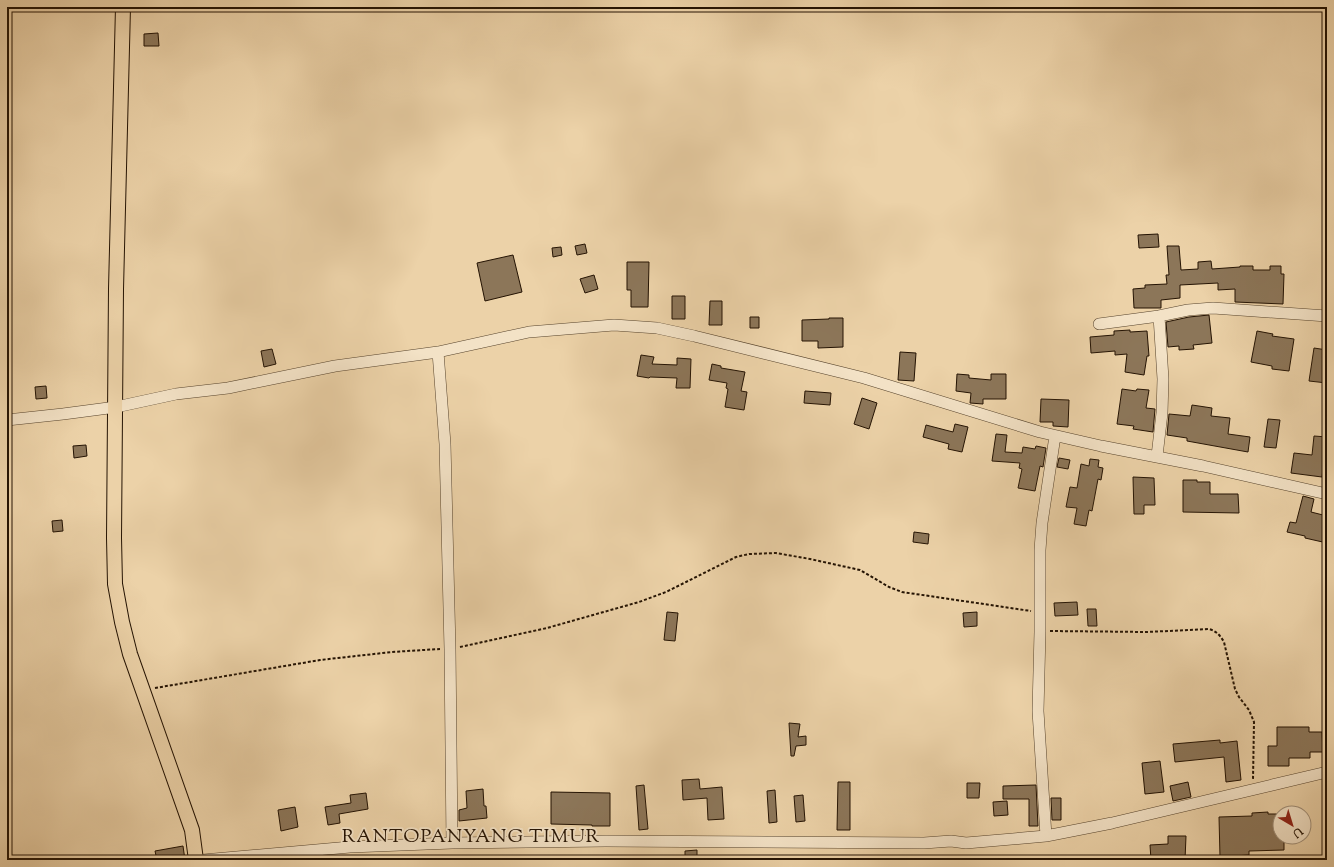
<svg xmlns="http://www.w3.org/2000/svg" width="1334" height="867" font-family="'Sorts Mill Goudy',serif">
	<style>
		.building { fill: #8c7659; stroke: #241303 }
		.lines { fill: none; stroke-linecap: round; stroke-linejoin: round }
		.minor-casing { stroke: #56432c; stroke-width: 12 }
		.major-casing { stroke: #241303; stroke-width: 16 }
		.path { stroke: #241303; stroke-width: 2; stroke-dasharray: 3 2; stroke-linecap: butt }
		.minor { stroke: #f3e2c6; stroke-width: 11 }
		.major { stroke: #ecd2a8; stroke-width: 14 }
		.labels { text-anchor: middle; dominant-baseline: central; stroke-width: 3.5; stroke-linejoin: round; paint-order: stroke }
		.quarter-label { font-size: 19px; letter-spacing: 1px; fill: #241303; stroke: #f3e2c6 }
	</style>
	<rect width="100%" height="100%" fill="#ecd2a8"/>
	<filter id="stains"><feTurbulence type="fractalNoise" baseFrequency=".005" numOctaves="4"/><feColorMatrix values="0 0 0 0 .2 0 0 0 0 .09 0 0 0 0 .02 0 0 0 .5 -.17"/></filter>
	<radialGradient id="worn" r=".72"><stop offset=".6" stop-color="#630" stop-opacity="0"/><stop offset="1" stop-color="#630" stop-opacity=".3"/></radialGradient>
	<path class="building" d="M158 33 159 46H144V34Z
		M1158 234 1159 247 1139 248 1138 235Z
		M585 244 587 253 577 255 575 246Z
		M1167 246H1179L1181 270 1198 269V262L1211 261 1212 269 1240 267V266H1253V270H1270V266H1281V274H1284L1283 304 1235 302V289L1218 290V283L1180 285V298L1161 300V308H1134L1133 289 1145 288V285L1167 284 1166 275H1169Z
		M561 247 562 255 553 257 552 248Z
		M513 255 522 292 485 301 477 263Z
		M627 262H649L648 307H631V290H627Z
		M594 275 598 289 585 293 580 279Z
		M672 296H685V319H672Z
		M710 301H722V325H709Z
		M1209 315 1212 343 1193 345 1194 349 1179 350V346L1168 347 1166 322 1189 317Z
		M750 317H759V328H750Z
		M829 318H843V347L818 348V341H802V320L829 319Z
		M1130 330V332L1147 331 1149 356H1147L1144 375 1125 372 1127 354 1115 355V351L1091 353 1090 337 1114 335V331Z
		M1257 331 1273 334 1272 336 1294 339 1289 371 1272 369V366L1251 362Z
		M1314 348 1327 350V383L1309 381Z
		M272 349 276 364 264 367 261 351Z
		M900 352 916 353 914 381 898 380Z
		M641 355 654 357 652 364 677 365V358L691 359 690 388H676L677 378 650 377 649 378 637 376Z
		M712 364 721 366V368L745 372 741 391 747 392 744 410 725 407 728 389 726 388 727 383 709 380Z
		M957 374 969 375V378L991 380V374H1006V399H983V404L970 403 971 393 956 391Z
		M46 386 47 398 36 399 35 387Z
		M1122 389 1136 391 1137 389 1149 390 1146 408 1155 409 1153 432 1133 429 1134 426 1117 424Z
		M805 391 831 393 830 405 804 403Z
		M862 398 877 403 869 429 854 424Z
		M1041 399 1069 400 1068 427 1053 426V422H1040Z
		M1192 405 1212 408 1211 416 1230 418 1228 434 1250 437 1248 452 1187 441V438L1167 435 1169 414 1190 416Z
		M1268 419 1280 420 1276 448 1264 447Z
		M955 424 968 427 962 452 948 449 949 444 923 437 926 425 953 432Z
		M996 434 1007 435 1005 452 1022 453 1023 447 1035 449 1036 446 1046 448 1043 467 1040 466 1035 491 1018 488 1022 469 1019 468 1020 463 992 461Z
		M1314 436 1327 437 1322 477 1291 473 1294 453 1312 455Z
		M86 445 87 456 74 458 73 446Z
		M1059 458 1070 460 1068 469 1057 467Z
		M1090 459 1099 460 1098 467 1103 468 1101 480 1098 479 1092 511 1089 510 1086 526 1074 524 1077 508 1066 507 1070 487 1077 488 1081 464 1089 466Z
		M1133 477 1154 478 1155 505H1144V514H1134Z
		M1183 480H1197V482H1210V494H1238L1239 513 1183 512Z
		M1303 496 1314 499 1311 512 1327 516V543L1305 538V536L1287 532 1290 522 1296 523Z
		M62 520 63 531 53 532 52 521Z
		M914 532 929 534 928 544 913 542Z
		M1077 602 1078 615 1055 616 1054 603Z
		M1087 609H1096L1097 626H1088Z
		M667 612 678 613 675 641 664 640Z
		M977 612V626L964 627 963 613Z
		M789 723 800 724 798 737 806 736V745L796 746 794 756H791Z
		M1277 727H1309V732H1322L1323 752H1310V758H1289V766H1268V746H1277Z
		M1220 740V743L1237 741 1241 780 1226 782 1224 757 1175 762 1173 744Z
		M1160 761 1164 792 1145 794 1142 763Z
		M699 779 700 789 722 787 724 819 708 820 707 798 683 800 682 780Z
		M838 782H850V830H837Z
		M1188 782 1191 797 1173 801 1170 786Z
		M967 783H980L979 798H967Z
		M644 785 648 829 639 830 636 786Z
		M1036 785 1038 826H1029V799H1003V786Z
		M483 789 484 806H486L487 818 459 821V810L467 808 466 791Z
		M775 790 777 822 769 823 767 791Z
		M551 792 610 793V826H592V825L551 824Z
		M366 793 368 809 339 814 340 823 328 825 325 807 351 803 350 795Z
		M803 795 805 821 796 822 794 796Z
		M1051 798H1061V820H1052Z
		M1007 801 1008 815 994 816 993 802Z
		M295 807 298 827 281 831 278 810Z
		M1268 812V814H1280V837H1284V850L1249 851V855L1220 857 1219 817 1252 816V813Z
		M1168 836H1186L1185 860H1151L1150 845 1168 844Z
		M183 846 185 860H157L155 851Z
		M697 850V860H685V851Z"/>
	<g class="lines">
		<g class="minor-casing">
			<path id="minor" d="M1099 324 1159 316 1188 310 1213 308 1327 316
				M438 352 445 444 450 649 452 843
				M7 420 63 414 116 407 176 394 228 388 335 366 438 352 529 332 614 325 657 328 694 336 864 378 1040 432 1101 446 1203 466 1327 494
				M1157 456 1162 413 1163 379 1159 316
				M1046 836 1038 711 1040 632V550L1042 523 1055 436
				M203 860 350 847 452 843 606 841 924 843 951 841 966 843 1046 836 1112 823 1327 772"/>
		</g>
		<g class="major-casing">
			<path id="major" d="M123 7 116 289 114 538 115 584 122 622 130 654 192 830 196 860"/>
		</g>
		<path class="path" d="M1050 631 1147 632 1209 629C1216 631 1220 635 1224 642L1235 689 1239 697 1249 710 1254 722 1253 779
			M460 647 547 628 639 602 666 592 736 557 749 554 776 553 810 559 860 570 889 587 902 592 1031 611
			M155 688 320 660 392 652 440 649"/>
		<use href="#minor" class="minor"/>
		<use href="#major" class="major"/>
	</g>
	<g class="labels">
		<g class="quarter-label">
			<text x="471" y="837">RANTOPANYANG TIMUR</text>
		</g>
	</g>
	<rect width="1334" height="867" fill="none" stroke="#ecd2a8" stroke-width="24"/>
	<rect x="8" y="8" width="1318" height="851" fill="none" stroke="#241303" stroke-width="2"/>
	<rect x="12" y="12" width="1310" height="843" fill="none" stroke="#241303"/>
	<g transform="translate(1292 825) rotate(142)"><circle r="19" fill="#f3e2c6" stroke="#a08f78"/>
	<path d="M0-3L7 15L0 10L-7 15Z" fill="#8f2418"/>
	<text y="-6" font-size="11" font-weight="bold" text-anchor="middle" fill="#241303">U</text>
	</g>
	<rect width="100%" height="100%" filter="url(#stains)"/>
	<rect width="100%" height="100%" fill="url(#worn)"/>
</svg>
